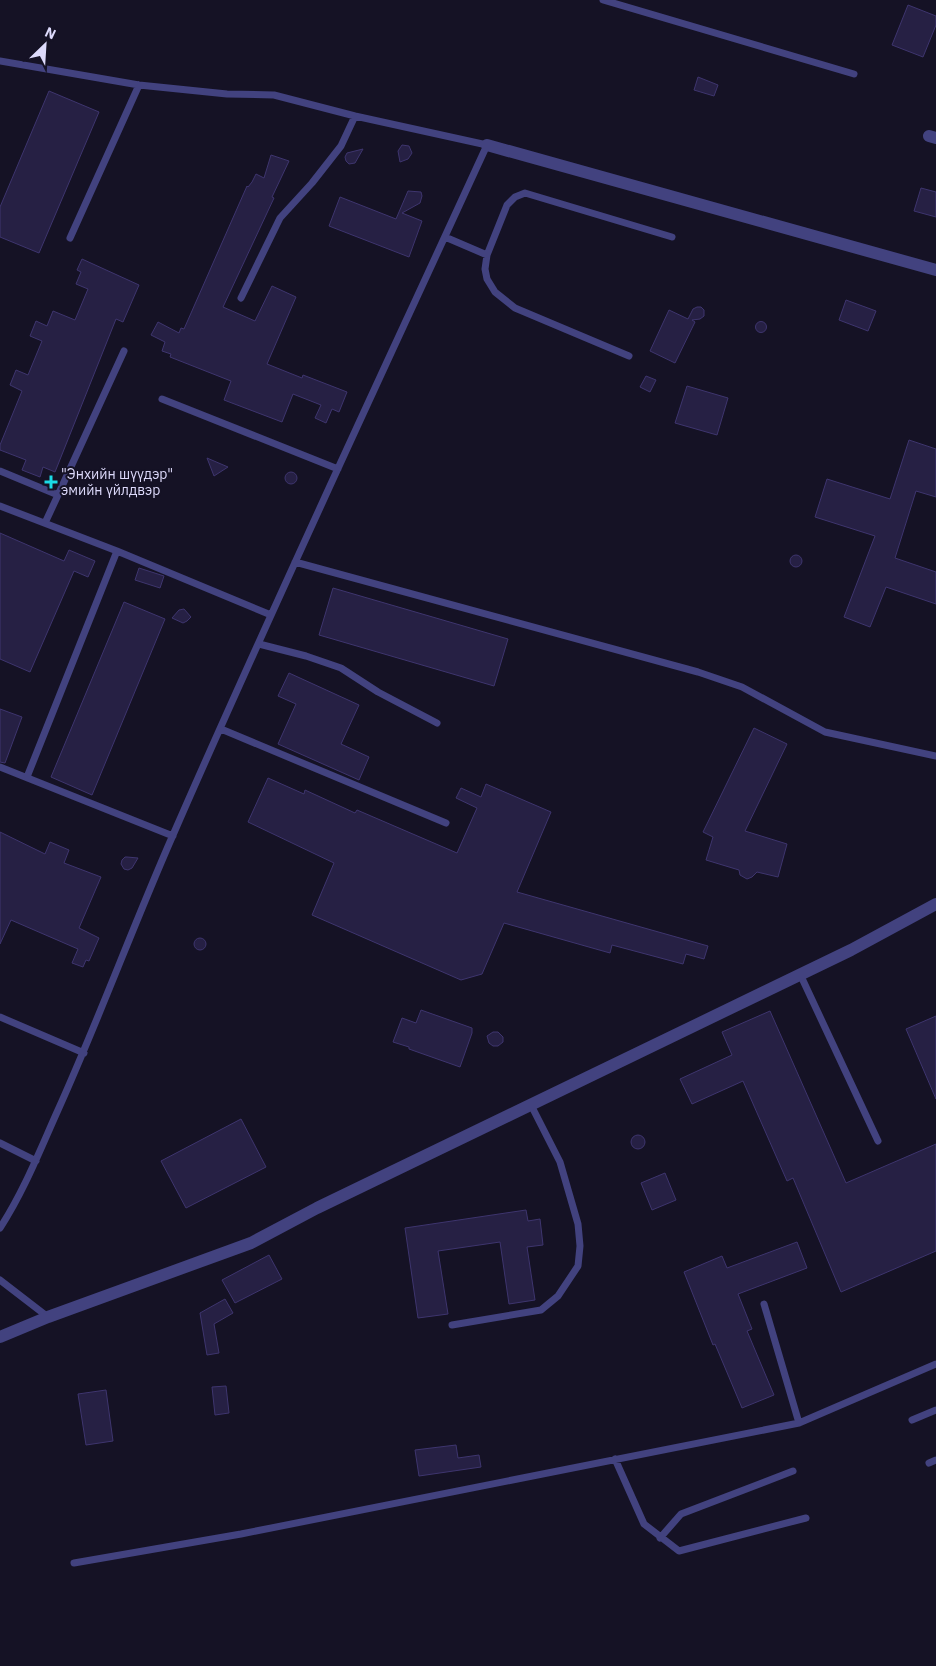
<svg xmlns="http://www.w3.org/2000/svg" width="936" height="1666" font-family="'IBM Plex Sans',sans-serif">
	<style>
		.building { fill: #262044; stroke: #3e356e }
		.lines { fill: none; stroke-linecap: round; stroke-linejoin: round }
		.service { stroke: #42427f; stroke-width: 7 }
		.minor { stroke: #42427f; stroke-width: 12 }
		.poi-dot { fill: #1bdae6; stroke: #151225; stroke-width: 2 }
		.labels { text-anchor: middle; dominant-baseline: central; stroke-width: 4; stroke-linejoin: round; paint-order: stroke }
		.poi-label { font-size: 14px; fill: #dddafb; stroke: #151225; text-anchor: start }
	</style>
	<rect width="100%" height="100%" fill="#151225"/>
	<path class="building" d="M908 5 936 16V25L923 57 892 45Z
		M698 77 718 85 714 96 694 90Z
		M49 91 99 112 39 253 0 237V207Z
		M402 145 409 146 412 153 408 159 400 162 398 151Z
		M363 149 355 163 349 164 346 161 345 157 347 153Z
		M271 155 289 161 272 197 274 198 223 307 255 321 272 286 296 297 267 364 302 378 303 375 347 392 339 412 332 409 326 423 315 418 321 405 293 394 282 422 224 400 231 381 170 357 171 354 162 351 165 342 151 335 158 322 179 333 181 328 184 329 247 186 248 187 252 182 256 174 264 178Z
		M921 188 936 192V217L914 211Z
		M408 191 421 192 422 196 420 203 402 213 422 221 409 257 329 226 340 197 396 219Z
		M82 259 139 285 123 322 116 319 55 472 43 467 40 477 22 470 26 460 0 450V445L22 391 10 385 16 370 28 375 42 341 30 336 36 321 47 326 53 311 75 320 88 289 76 284 81 272 77 270Z
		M846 300 876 311 868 331 839 320Z
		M697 307H701L704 310V316L700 319 692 320 695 322 675 363 650 351 669 310 688 319 693 309Z
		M755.5 327a5.5 5.5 0 1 1 11 0a5.5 5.5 0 1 1-11 0Z
		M646 376 656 380 650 392 640 387Z
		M687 386 728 398 717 435 675 423Z
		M909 440 936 449V497L916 491 895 558 936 572V604L886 587 870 627 844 617 875 536 815 517 827 479 890 499Z
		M207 458 228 467 214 476Z
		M285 478a6 6 0 1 1 12 0a6 6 0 1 1-12 0Z
		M0 533 64 561 69 550 95 561 88 577 74 571 30 672 0 659Z
		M790 561a6 6 0 1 1 12 0a6 6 0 1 1-12 0Z
		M139 568 164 576 160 588 135 580Z
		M333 588 508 639 494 686 319 635Z
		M124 602 165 619 92 795 51 777Z
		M184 609 191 617 187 621 183 623 172 618 179 610Z
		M289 673 359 705 341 744 369 757 359 780 278 744 296 704 278 696Z
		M0 709 22 717 5 763 0 762Z
		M754 728 787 744 745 831 787 844 778 877 757 872 752 877 747 879 740 875 739 870 706 860 713 837 703 832Z
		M268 778 304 794 305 790 355 813 357 810 457 853 477 808 456 798 461 788 481 797 486 784 551 812 517 892 708 946 704 959 686 954 683 964 612 945 610 953 504 923 482 974 461 980 312 915 334 863 248 822Z
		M0 832 45 854 50 842 69 850 64 863 101 877 79 928 99 938 89 961 86 960 83 967 72 963 78 949 11 920 0 944Z
		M125 857H127L138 858 132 868 128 870 124 869 121 864 122 860Z
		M194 944a6 6 0 1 1 12 0a6 6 0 1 1-12 0Z
		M421 1010 472 1028V1033L460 1067 409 1049V1047L393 1042 402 1018 416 1023Z
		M770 1011 846 1183 936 1144V1251L841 1292 793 1178 787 1181 743 1081 692 1104 680 1079 732 1055 722 1032Z
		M936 1016V1099L906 1029Z
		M493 1032H498L503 1037V1042L498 1046H493L489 1043 487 1036Z
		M241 1119 266 1167 186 1208 161 1161Z
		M631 1142a7 7 0 1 1 14 0a7 7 0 1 1-14 0Z
		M665 1173 676 1200 652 1210 641 1183Z
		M526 1210 528 1221 540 1219 543 1245 527 1247 535 1300 509 1304 500 1242 438 1251 448 1314 418 1318 405 1228Z
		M797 1242 807 1268 738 1294 752 1329 747 1331 774 1395 742 1408 715 1344 713 1345 684 1272 722 1256 727 1268Z
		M269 1255 282 1279 235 1303 222 1280Z
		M225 1299 233 1313 214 1324 219 1353 207 1355 200 1313Z
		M226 1386 229 1413 215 1415 212 1387Z
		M106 1390 113 1441 86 1445 78 1394Z
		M456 1445 458 1458 479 1455 481 1467 419 1476 415 1450Z"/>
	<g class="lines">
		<path class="service" d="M603 0 854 74
			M0 61 139 85 227 94 274 95 355 116 487 145C382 374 274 603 173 835 133 926 99 1019 58 1110 40 1150 24 1191 0 1228
			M445 237 487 255
			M70 238 139 85
			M241 298 280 218 312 183 341 146 355 116
			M629 356 515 308 495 292 487 279 485 269 487 255 507 205 515 197 525 193 672 237
			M162 399 338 469
			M0 471 58 495 45 523
			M58 495 124 351
			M0 506 117 551 271 615
			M295 562 698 672 742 687 825 732 936 756
			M259 644 306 656 341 668 378 692 437 723
			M221 729 446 823
			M0 767 173 836
			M27 777 117 551
			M800 974 878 1141
			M0 1017 84 1053
			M0 1143 36 1161
			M0 1280 48 1317
			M764 1304 799 1423
			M452 1325 541 1310 558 1296 578 1266 580 1246 578 1224 560 1162 531 1105
			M912 1420 936 1410
			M615 1459 644 1524 679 1551 806 1518
			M929 1463 936 1460
			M660 1538 681 1514 793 1471
			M74 1563 241 1534 799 1423 936 1364"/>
		<path class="minor" d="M929 136 936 138
			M487 145 936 270
			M0 1337 48 1317 251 1243 317 1208 851 950 936 904"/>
	</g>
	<path class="poi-dot" d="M48.5 474.5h5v5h5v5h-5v5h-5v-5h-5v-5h5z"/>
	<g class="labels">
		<g class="poi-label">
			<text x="61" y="474">"Энхийн шүүдэр"<tspan x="61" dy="16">эмийн үйлдвэр</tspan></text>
		</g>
	</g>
	<g transform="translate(45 45) rotate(25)" stroke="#151225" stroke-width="4" paint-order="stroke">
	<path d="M0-4L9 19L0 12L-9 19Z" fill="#dddafb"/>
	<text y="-8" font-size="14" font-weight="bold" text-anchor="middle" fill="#dddafb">N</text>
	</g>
</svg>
